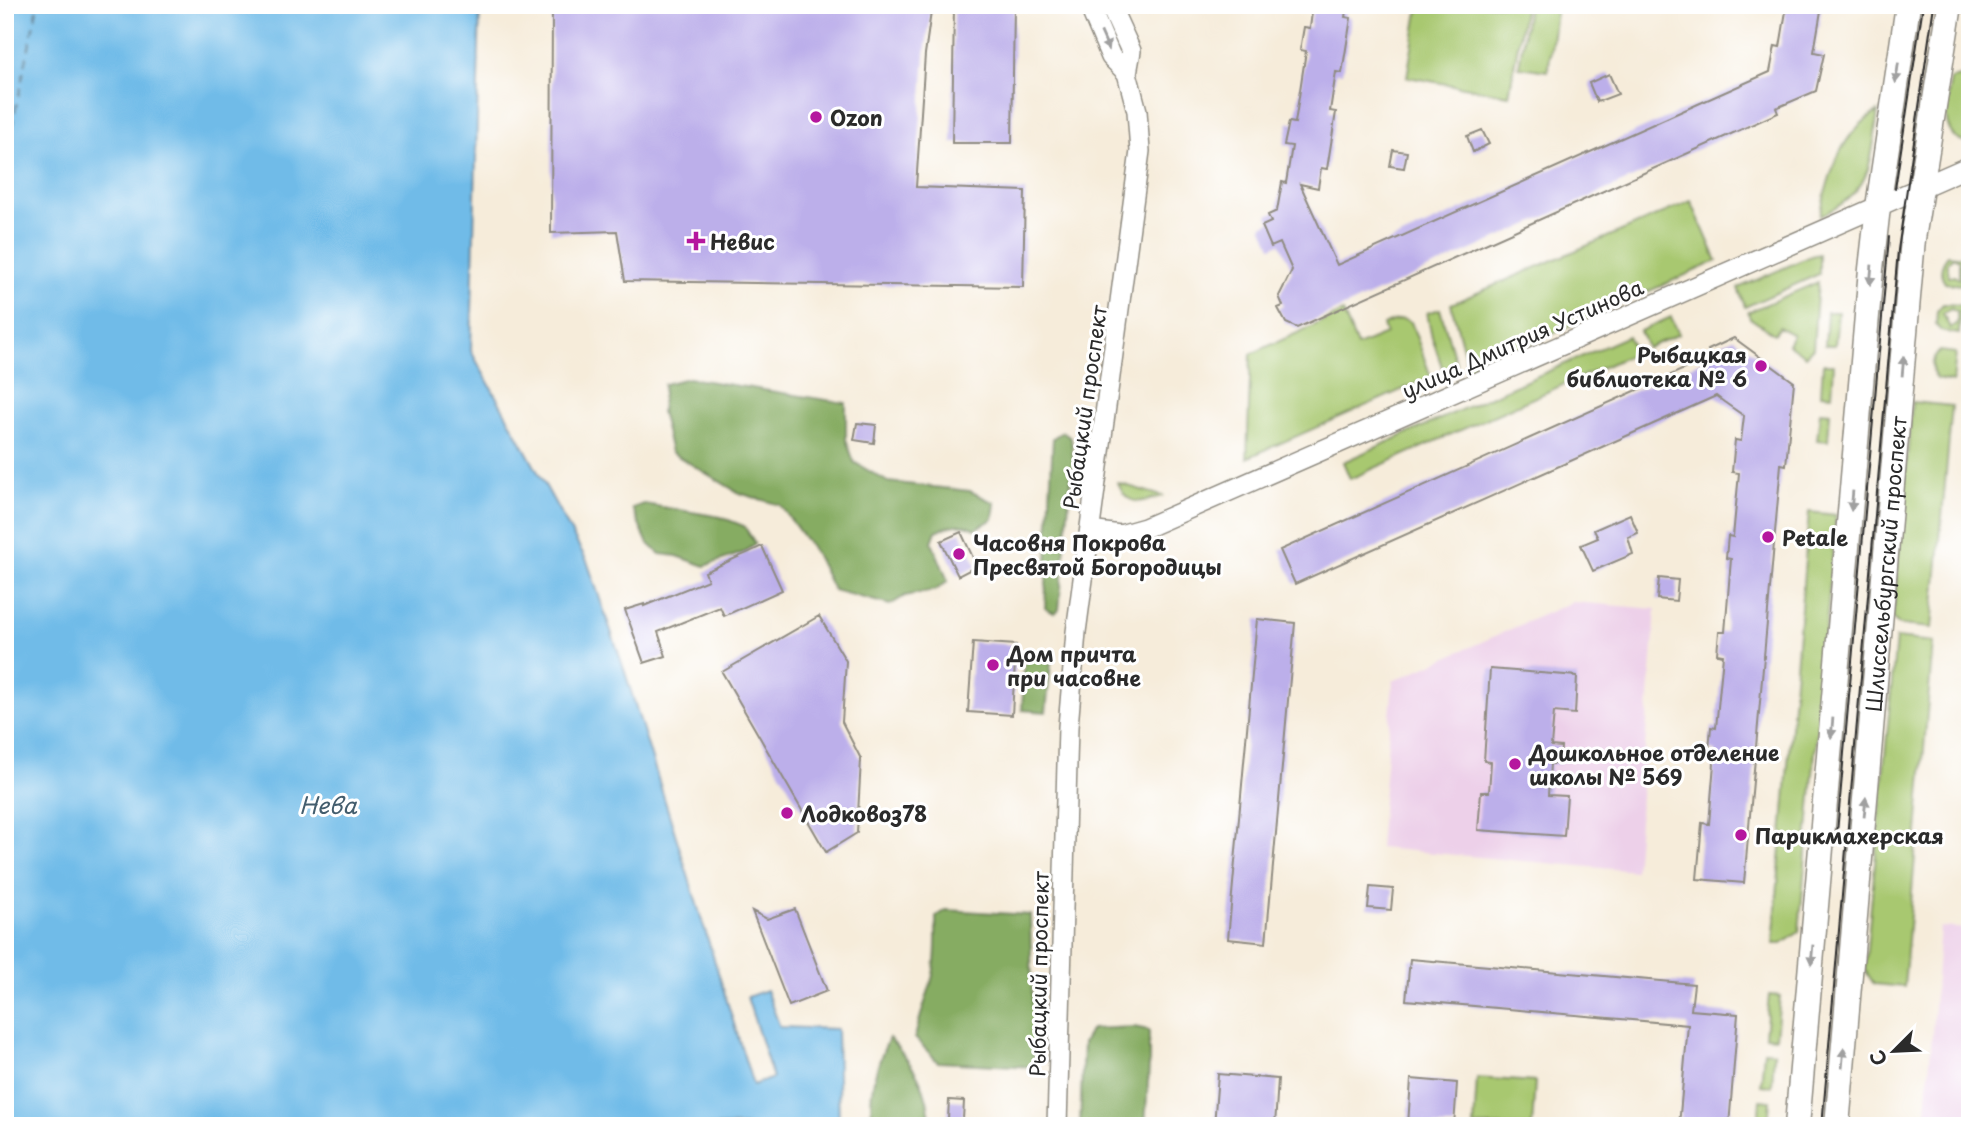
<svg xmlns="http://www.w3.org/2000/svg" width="1975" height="1131" font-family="'Playpen Sans',sans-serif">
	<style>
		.built { fill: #edd0e9 }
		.green { fill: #a8c870; stroke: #6a7a4e; stroke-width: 2; fill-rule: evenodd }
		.forest { fill: #86ac62; stroke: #586c46; stroke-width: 2 }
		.water { fill: #6fbbe8; stroke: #4d738a; stroke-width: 2 }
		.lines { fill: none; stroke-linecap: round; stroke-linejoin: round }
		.ferry { stroke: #435d6d; stroke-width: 2; stroke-dasharray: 9 7; stroke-linecap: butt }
		.building { fill: #bcafea }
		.minor-casing { stroke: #908c82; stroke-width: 22 }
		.major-casing { stroke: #908c82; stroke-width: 27 }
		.minor { stroke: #fff; stroke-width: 19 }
		.major { stroke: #fff; stroke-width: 24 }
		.tram { stroke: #2b2b2b; stroke-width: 2 }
		.oneway { fill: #a0a0a0 }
		.poi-dot { fill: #b5179e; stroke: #fff; stroke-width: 2.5 }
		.labels { text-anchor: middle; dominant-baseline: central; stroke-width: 6; stroke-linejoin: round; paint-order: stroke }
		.poi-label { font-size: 21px; font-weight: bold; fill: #2b2b2b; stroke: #fff; text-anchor: start }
		.street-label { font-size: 21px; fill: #2b2b2b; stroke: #fff }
		.water-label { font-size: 23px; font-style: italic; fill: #435d6d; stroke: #fff }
	</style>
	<rect width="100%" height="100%" fill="#fff"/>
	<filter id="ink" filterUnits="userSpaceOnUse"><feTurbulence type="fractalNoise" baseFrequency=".0143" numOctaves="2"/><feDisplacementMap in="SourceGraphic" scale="14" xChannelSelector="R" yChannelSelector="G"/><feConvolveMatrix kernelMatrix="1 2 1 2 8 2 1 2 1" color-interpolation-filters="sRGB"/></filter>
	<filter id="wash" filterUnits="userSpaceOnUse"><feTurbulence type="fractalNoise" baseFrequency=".00686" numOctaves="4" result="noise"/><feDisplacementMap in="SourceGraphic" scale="28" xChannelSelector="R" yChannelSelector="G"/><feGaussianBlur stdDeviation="1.57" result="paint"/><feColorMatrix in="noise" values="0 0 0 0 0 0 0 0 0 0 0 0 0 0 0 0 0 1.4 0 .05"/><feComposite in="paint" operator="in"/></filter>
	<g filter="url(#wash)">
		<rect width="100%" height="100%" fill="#f6ecda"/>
		<path class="built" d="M1572 602 1656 609 1635 871 1379 848 1393 681Z
			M1940 927 1970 929V1126H1925Z"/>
		<path class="green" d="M1419 5H1525L1509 95 1407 77Z
			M1528 5H1557L1548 71 1519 67Z
			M1970 75V144C1937 138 1947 102 1951 79Z
			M1878 112C1870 164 1873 192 1820 216 1828 177 1840 132 1878 112Z
			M1691 201 1717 261 1469 371 1451 304Z
			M1819 254V274L1745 307 1738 288 1811 256Z
			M1948 255 1964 257 1962 285 1945 283C1939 273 1940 264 1948 255ZM1953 257 1959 260V279L1954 276 1948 277V262Z
			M1818 282 1813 348 1805 356 1788 344 1793 335 1779 327 1774 334 1750 318 1748 312Z
			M1943 304 1961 305 1959 334 1941 331 1936 325 1937 311ZM1951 309 1957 312V323L1950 328 1943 313Z
			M1440 309 1457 367 1444 373 1432 337 1427 313Z
			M1343 312 1357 346 1386 334 1383 325C1393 321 1401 316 1411 322L1431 377 1247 458 1251 354Z
			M1827 312H1838L1835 345H1825Z
			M1671 317 1679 334 1647 348 1640 331Z
			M1628 336 1635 353 1350 479 1343 462Z
			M1940 351 1956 353 1953 382 1937 379C1929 369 1931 360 1940 351Z
			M1823 364H1834L1832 395 1821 394Z
			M1912 402 1952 406 1932 628 1900 625 1893 619Z
			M1820 412 1830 413 1828 441 1817 440Z
			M1118 483 1162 496C1142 503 1127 507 1118 483Z
			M1809 512 1836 515 1799 932 1782 944H1773Z
			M1896 638 1933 642 1904 987 1874 984 1865 970Z
			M1769 995 1780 996 1776 1037 1765 1036Z
			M1764 1051 1774 1052 1772 1086 1761 1085Z
			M1477 1078 1535 1082 1532 1126H1474Z
			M1760 1100 1770 1101 1768 1126H1758Z"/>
		<path class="forest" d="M688 378 846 403V439L854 462 888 482 970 491 995 503 993 519 975 529C961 521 950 526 936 531L932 542 948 581 936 590 905 596 890 605 833 590 815 553 780 505 739 493 671 452 661 411 664 384Z
			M1062 432 1071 438 1073 459 1059 610 1054 613 1045 608 1052 456 1053 438Z
			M644 504 721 517 744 526 755 543 745 552 705 566 677 556 660 554 647 542 632 508Z
			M1025 652 1052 653 1046 712 1022 710Z
			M946 910 1030 915 1034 1067 938 1062 915 1038C919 1017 927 999 932 979 937 959 936 937 936 917Z
			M1134 1027 1149 1030V1067L1145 1126H1080L1083 1043 1091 1029Z
			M889 1038C913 1065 930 1087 930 1126H874C866 1096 876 1066 889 1038Z"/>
		<path class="water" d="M5 5H480L471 351 587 561 625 672 753 1085 773 1078 747 997 766 990 780 1027 837 1029 839 1126H5Z"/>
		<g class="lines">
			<path class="ferry" d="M5 159 38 5"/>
		</g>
		<g id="blocks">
			<path class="building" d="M552 5H932L925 54 916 187 1025 191 1023 287 625 281 617 231 551 233Z
				M954 5H1014L1012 143H952Z
				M1313 5H1347L1345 17 1351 18 1342 73 1336 72 1330 111 1336 112 1327 169 1321 168 1318 188 1300 184 1337 265 1770 72 1775 46 1780 47 1787 5H1822L1814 52 1824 54 1816 91 1776 108 1778 113 1297 328 1286 323 1278 308 1283 306 1279 296 1292 270 1280 243 1271 247 1262 226 1271 222 1268 215 1277 211 1282 182 1286 183 1292 146 1284 145 1289 122 1295 123 1306 51 1300 50 1304 27 1310 28Z
				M1609 74 1618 94 1597 102 1589 83Z
				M1482 130 1489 144 1473 152 1467 136Z
				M1393 150 1407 152 1404 168 1390 166Z
				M1734 338 1794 382 1786 465 1781 464 1744 883 1697 879 1702 823 1709 824 1715 751 1709 750 1711 727 1716 728 1723 655 1717 654 1719 632H1725L1731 559 1726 558 1728 536 1733 537 1739 473 1732 472 1735 440 1741 441 1744 416 1724 402 1716 396 1295 584 1280 550 1711 357 1708 350Z
				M857 423 876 425 874 443 854 440Z
				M1630 514 1638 533 1628 537 1633 554 1593 571 1581 545 1598 538 1594 530Z
				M961 532 977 566 958 576 941 541Z
				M762 546 782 590 724 616 720 607 658 632 666 656 644 663 625 610 644 604V606L708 580 705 572Z
				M1659 578 1678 580 1676 601 1657 599Z
				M819 616 846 661 842 722 861 759 857 833 826 852 722 672Z
				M1257 619 1295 623 1266 943 1228 939Z
				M973 642 1016 645 1012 715 968 712Z
				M1490 669 1577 676 1575 714 1554 712 1551 746 1561 747 1560 764H1550L1548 795 1567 796 1564 836 1478 830 1481 792H1489L1491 762 1484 761Z
				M1370 887 1393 889 1391 910 1368 908Z
				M795 909 827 991 789 1006 752 911 767 919Z
				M1410 959 1694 984 1691 1010 1738 1014 1729 1126H1679L1688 1025 1406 1000Z
				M1218 1074 1278 1079 1275 1126H1214Z
				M1411 1079 1457 1083 1454 1126H1408Z
				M949 1100 964 1101 963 1119H948Z"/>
		</g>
	</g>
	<g filter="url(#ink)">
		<use href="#blocks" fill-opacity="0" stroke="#908c82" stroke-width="2"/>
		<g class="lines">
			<g class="minor-casing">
				<path id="minor" d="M1089 5 1111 57 1127 73
					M1090 531 1120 535 1145 528 1970 166
					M1057 1126 1068 727 1076 632 1140 151 1137 111 1127 73 1131 51 1110 5"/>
			</g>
			<g class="major-casing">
				<g id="major">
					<path d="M1797 1126 1871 269 1878 207 1908 5"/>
					<path id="s1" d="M1837 1126 1913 239 1950 5"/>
				</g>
			</g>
			<use href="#minor" class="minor"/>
			<use href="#major" class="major"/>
			<path class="tram" d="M1895 189 1923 5
				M1837 833 1889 237
				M1822 1126 1898 250 1934 5"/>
		</g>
		<defs><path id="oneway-solid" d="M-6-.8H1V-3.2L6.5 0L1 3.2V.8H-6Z" transform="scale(1.75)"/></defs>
		<g class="oneway">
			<use href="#oneway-solid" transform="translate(1105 41) rotate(66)"/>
			<use href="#oneway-solid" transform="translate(1897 73) rotate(98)"/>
			<use href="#oneway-solid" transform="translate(1871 275) rotate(95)"/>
			<use href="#oneway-solid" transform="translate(1903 366) rotate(-85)"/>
			<use href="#oneway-solid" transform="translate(1852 501) rotate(95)"/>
			<use href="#oneway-solid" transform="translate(1832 728) rotate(95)"/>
			<use href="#oneway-solid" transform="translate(1865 807) rotate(-85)"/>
			<use href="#oneway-solid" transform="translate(1812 955) rotate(95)"/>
			<use href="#oneway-solid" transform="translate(1843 1058) rotate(-85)"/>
		</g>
	</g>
	<g class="poi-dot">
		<circle cx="816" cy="117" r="7"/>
		<path d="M692.5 230.5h7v7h7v7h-7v7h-7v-7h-7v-7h7z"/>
		<circle cx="1761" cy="366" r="7"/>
		<circle cx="1768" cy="537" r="7"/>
		<circle cx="959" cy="554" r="7"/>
		<circle cx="993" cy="665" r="7"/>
		<circle cx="1515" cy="764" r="7"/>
		<circle cx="787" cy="813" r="7"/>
		<circle cx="1741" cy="835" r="7"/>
	</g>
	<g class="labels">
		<g class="poi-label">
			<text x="830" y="117">Ozon</text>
			<text x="710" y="241">Невис</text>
			<text x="1747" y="354" text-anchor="end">Рыбацкая<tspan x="1747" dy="24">библиотека № 6</tspan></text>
			<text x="1782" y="537">Petale</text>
			<text x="973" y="542">Часовня Покрова<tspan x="973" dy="24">Пресвятой Богородицы</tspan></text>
			<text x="1007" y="653">Дом причта<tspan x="1007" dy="24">при часовне</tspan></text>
			<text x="1529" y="752">Дошкольное отделение<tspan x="1529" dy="24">школы № 569</tspan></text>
			<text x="801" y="813">Лодковоз78</text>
			<text x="1755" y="835">Парикмахерская</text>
		</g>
		<g class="street-label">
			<text transform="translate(1522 338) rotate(-24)">улица Дмитрия Устинова</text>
			<text transform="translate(1084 407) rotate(-82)">Рыбацкий проспект</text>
			<text stroke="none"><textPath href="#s1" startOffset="564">Шлиссельбургский проспект</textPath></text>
			<text transform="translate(1038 974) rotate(-89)">Рыбацкий проспект</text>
		</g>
		<g class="water-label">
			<text x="328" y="804">Нева</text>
		</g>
	</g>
	<rect width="1975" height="1131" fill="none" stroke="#fff" stroke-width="28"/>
	<g transform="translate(1894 1051) rotate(246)" stroke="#ffffff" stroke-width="5" paint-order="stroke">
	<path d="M0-5L12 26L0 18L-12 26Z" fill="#2b2b2b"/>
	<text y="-10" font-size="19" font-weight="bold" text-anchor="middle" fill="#2b2b2b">С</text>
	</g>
</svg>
